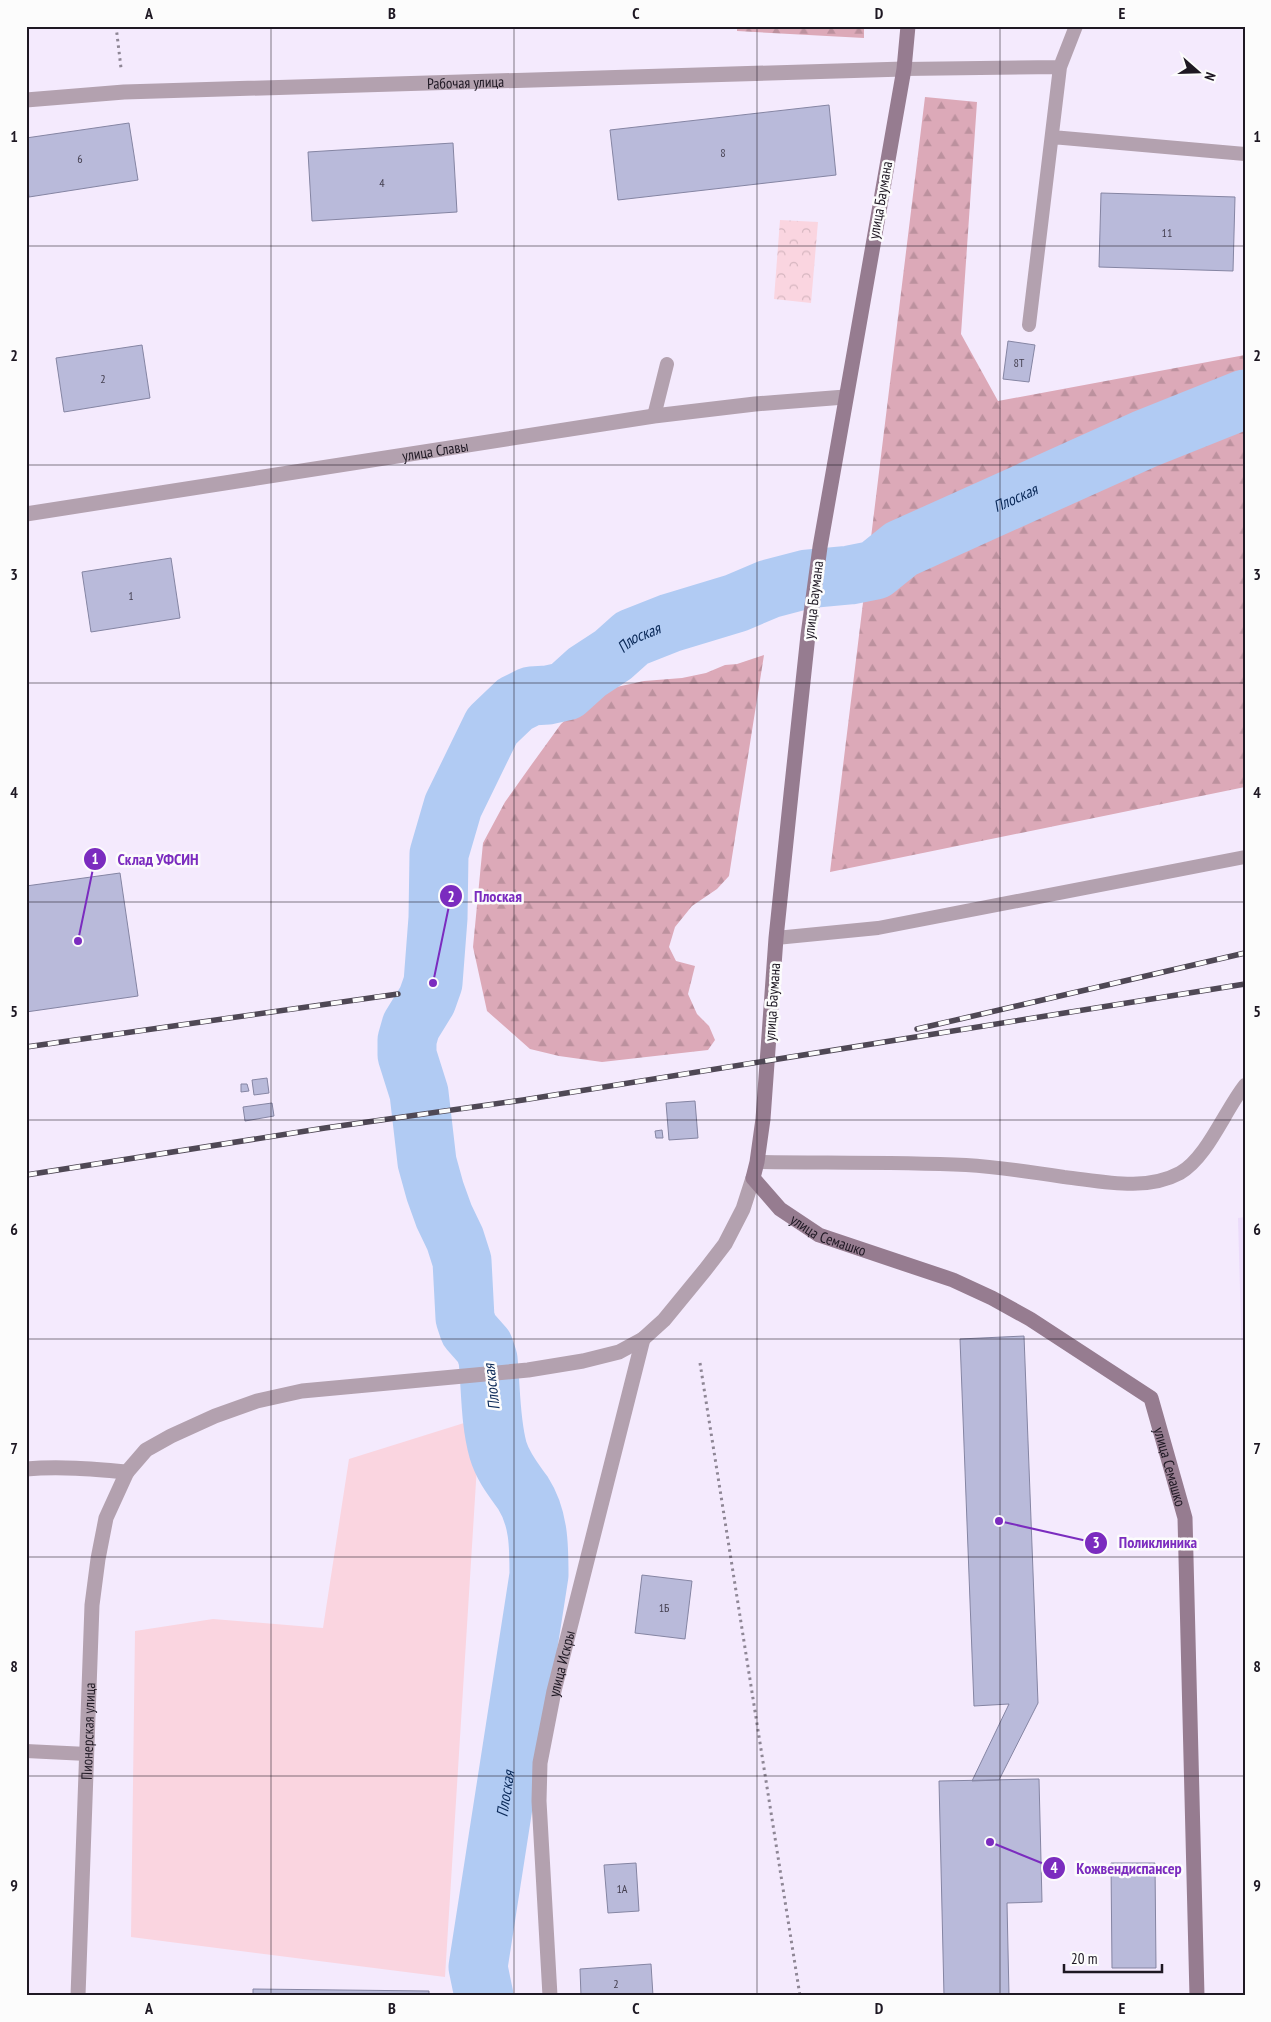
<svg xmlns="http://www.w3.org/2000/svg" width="1271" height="2022" font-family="'PT Sans Narrow',sans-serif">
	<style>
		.built { fill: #ecdcfb }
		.green { fill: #fad5e0 }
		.forest { fill: url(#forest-firs) }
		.park { fill: url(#park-crowns) }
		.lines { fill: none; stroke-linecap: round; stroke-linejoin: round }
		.river { stroke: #b1cbf3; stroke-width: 59 }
		.building { fill: #b9bada; stroke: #8585a3 }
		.path { stroke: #8e8695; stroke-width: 3; stroke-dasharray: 2.5 4; stroke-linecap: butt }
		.service { stroke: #b3a1af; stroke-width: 14 }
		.minor { stroke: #b3a1af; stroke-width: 15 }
		.tertiary { stroke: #b3a1af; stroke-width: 15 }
		.secondary { stroke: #967c90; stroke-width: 15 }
		.rail-casing { stroke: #4f4855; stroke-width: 5.5 }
		.rail { stroke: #fcfcfc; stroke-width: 4; stroke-dasharray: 11; stroke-linecap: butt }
		.grid { fill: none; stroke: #1e1823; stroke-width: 1; stroke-opacity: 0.55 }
		.labels { text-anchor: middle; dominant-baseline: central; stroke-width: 5; stroke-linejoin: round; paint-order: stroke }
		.number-label { font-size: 12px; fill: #454051 }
		.street-label { font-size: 15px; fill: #1e1823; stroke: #fcfcfc }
		.water-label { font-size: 16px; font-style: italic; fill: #082756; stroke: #fcfcfc }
		.leader { fill: none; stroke: #7b2cbf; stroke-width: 2 }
		.callout-dot { fill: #7b2cbf; stroke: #fcfcfc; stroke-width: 2 }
		.mark-label { font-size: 15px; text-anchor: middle; font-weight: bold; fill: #fff }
		.callout-label { font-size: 16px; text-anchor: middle; font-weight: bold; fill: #7b2cbf; stroke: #fcfcfc; stroke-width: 5; stroke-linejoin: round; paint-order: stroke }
		.neatline { fill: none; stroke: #1e1823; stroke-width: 2 }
		.grid-label { font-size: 16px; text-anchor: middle; font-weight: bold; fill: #1e1823 }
	</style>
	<defs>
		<pattern id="forest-firs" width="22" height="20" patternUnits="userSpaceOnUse" patternTransform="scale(1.25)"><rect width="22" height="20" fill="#dca9b8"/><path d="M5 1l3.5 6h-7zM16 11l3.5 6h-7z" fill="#bc919e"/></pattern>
		<pattern id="park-crowns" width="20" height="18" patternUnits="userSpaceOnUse" patternTransform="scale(1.25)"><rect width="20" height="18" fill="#fad5e0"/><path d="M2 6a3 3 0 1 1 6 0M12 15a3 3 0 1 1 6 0" fill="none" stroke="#d6b6c0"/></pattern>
	</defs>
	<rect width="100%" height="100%" fill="#f4eafd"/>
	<path class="built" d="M1245 1217V1475L1238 1218Z"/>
	<path class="green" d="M480 1418 445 1977 131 1937 135 1631 213 1619 323 1628 349 1459Z"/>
	<path class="forest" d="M737 26H864V38L737 31Z
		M925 97 977 102 961 334 998 401 1245 355V787L830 872Z
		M764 655 729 876 717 889 692 906 675 927 669 947 676 961 695 966 688 994 697 1014 709 1026 715 1040 708 1050 602 1062 559 1056 530 1049 487 1011 473 947 483 843 505 802 532 764 561 724 583 704 612 688 644 681 682 678 706 673 725 665 737 664Z"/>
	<path class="park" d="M780 220 818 222 811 303 774 299Z"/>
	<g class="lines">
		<path class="river" id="s1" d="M484 1996 478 1967 539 1575C539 1546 539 1518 523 1493 513 1479 503 1467 498 1450 490 1421 491 1389 488 1359L484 1347 469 1330 465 1318 462 1261 455 1239 444 1216 435 1191 427 1162 419 1093 407 1055V1040L411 1026 427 1000 433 983 438 918 439 854 453 806 492 726 515 704 531 696 548 695 566 691 587 672 613 655 632 638 670 623 736 603 769 589 807 579 850 575 875 570 901 549 1145 439 1245 399"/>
	</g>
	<path class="building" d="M829 105 836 175 618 200 610 130Z
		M129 123 138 180 29 197 26 178V138Z
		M453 143 457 212 312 221 308 152Z
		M1101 193 1235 197 1233 271 1099 267Z
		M1008 341 1035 345 1029 382 1003 379Z
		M142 345 150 398 64 412 56 358Z
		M171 558 180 618 91 632 82 572Z
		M120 873 138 996 26 1012V886Z
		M267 1078 269 1093 254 1095 252 1080Z
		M241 1084H247L249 1091 241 1092Z
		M695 1101 698 1138 669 1140 666 1103Z
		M272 1103 274 1116 245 1121 243 1107Z
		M662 1130 663 1138H656L655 1131Z
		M1024 1336 1038 1703 999 1780 972 1781 1009 1704 974 1706 960 1339Z
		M642 1575 692 1581 685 1639 635 1633Z
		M1039 1779 1042 1902 1007 1903 1009 1996H944L939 1781Z
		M636 1863 639 1911 608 1913 604 1865Z
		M1111 1863H1155L1156 1968H1112Z
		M651 1964 653 1996H581L580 1969Z
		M253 1989 429 1991V1996H253Z"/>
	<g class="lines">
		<path class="path" d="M116 26 121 68
			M700 1363 800 1996"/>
		<path class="service" d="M904 69 1060 67 1076 26
			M1052 137 1245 154
			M1029 325 1060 67
			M654 416 667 364
			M776 938 878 928 1245 857
			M757 1162C827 1163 897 1162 966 1165 999 1167 1032 1172 1064 1177 1101 1181 1145 1192 1180 1173 1207 1158 1225 1110 1245 1085
			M26 1751 87 1754"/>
		<g class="minor">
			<path id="s2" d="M26 100 124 92 904 69"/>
			<path id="s3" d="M26 514 654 416 755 404 845 397"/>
			<path d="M26 1469C60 1466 93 1469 127 1472"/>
			<path id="s4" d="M550 1996 539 1801 540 1763 554 1691 643 1339"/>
		</g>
		<path class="tertiary" id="s5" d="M78 1996 92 1605 98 1559 106 1518 127 1472 146 1450 171 1436 215 1416 257 1401 302 1391 528 1370 583 1361 619 1352 643 1339 664 1320 705 1270 725 1244 743 1209 753 1178"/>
		<path class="secondary" id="s6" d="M908 26 904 69 820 547 808 635 791 794 776 938 763 1119 757 1162 753 1178 780 1209 819 1235 953 1280 992 1298 1030 1319 1151 1398 1185 1518 1197 1996"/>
		<g class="rail-casing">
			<path id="rail" d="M917 1029 1245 953
				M26 1047 398 994
				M26 1175 325 1128 523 1100 1245 984"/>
		</g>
		<use href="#rail" class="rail"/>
	</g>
	<path class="grid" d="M271 26V1996M514 26V1996M757 26V1996M1000 26V1996M26 246H1245M26 465H1245M26 683H1245M26 902H1245M26 1120H1245M26 1339H1245M26 1557H1245M26 1776H1245"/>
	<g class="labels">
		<g class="number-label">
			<text x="723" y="152">8</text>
			<text x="80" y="158">6</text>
			<text x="382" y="182">4</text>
			<text x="1167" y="232">11</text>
			<text x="1019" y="362">8Т</text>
			<text x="103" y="378">2</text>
			<text x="131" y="595">1</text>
			<text x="664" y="1607">1Б</text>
			<text x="622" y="1888">1А</text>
			<text x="616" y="1983">2</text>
		</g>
		<g class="street-label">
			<text stroke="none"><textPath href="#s2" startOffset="440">Рабочая улица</textPath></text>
			<text transform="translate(880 200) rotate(-80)">улица Баумана</text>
			<text stroke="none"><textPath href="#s3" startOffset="414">улица Славы</textPath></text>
			<text transform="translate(813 600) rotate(-83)">улица Баумана</text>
			<text transform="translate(772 1002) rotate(-86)">улица Баумана</text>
			<text stroke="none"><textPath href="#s6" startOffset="1260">улица Семашко</textPath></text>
			<text stroke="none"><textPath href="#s6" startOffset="1695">улица Семашко</textPath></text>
			<text stroke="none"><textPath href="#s4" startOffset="335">улица Искры</textPath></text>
			<text stroke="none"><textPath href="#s5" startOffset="265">Пионерская улица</textPath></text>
		</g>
		<g class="water-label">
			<text stroke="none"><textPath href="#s1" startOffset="1901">Плоская</textPath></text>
			<text stroke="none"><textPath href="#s1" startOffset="1495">Плоская</textPath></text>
			<text transform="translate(491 1387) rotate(-97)">Плоская</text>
			<text stroke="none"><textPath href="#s1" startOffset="205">Плоская</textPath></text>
		</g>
	</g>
	<path class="leader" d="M78 941L95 859M433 983L451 896M999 1521L1096 1543M990 1842L1054 1868"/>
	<g class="callout-dot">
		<circle cx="78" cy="941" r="5"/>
		<circle cx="433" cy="983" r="5"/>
		<circle cx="999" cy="1521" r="5"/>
		<circle cx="990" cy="1842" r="5"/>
		<circle cx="95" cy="859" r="12"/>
		<circle cx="451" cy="896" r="12"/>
		<circle cx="1096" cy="1543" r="12"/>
		<circle cx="1054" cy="1868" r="12"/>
	</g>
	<g class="mark-label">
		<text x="95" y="864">1</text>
		<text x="451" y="902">2</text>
		<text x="1096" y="1548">3</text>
		<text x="1054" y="1873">4</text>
	</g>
	<g class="callout-label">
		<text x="158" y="865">Склад УФСИН</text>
		<text x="498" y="902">Плоская</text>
		<text x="1158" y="1548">Поликлиника</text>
		<text x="1129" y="1874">Кожвендиспансер</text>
	</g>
	<rect width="1271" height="2022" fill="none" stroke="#fcfcfc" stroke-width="55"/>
	<g transform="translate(1198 72) rotate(110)" stroke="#fcfcfc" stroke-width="4" paint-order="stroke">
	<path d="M0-4L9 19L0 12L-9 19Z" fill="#1e1823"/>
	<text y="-8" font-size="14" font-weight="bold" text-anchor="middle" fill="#1e1823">N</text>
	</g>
	<path d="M1064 1964v8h98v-8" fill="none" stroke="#1e1823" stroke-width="2.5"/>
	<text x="1071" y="1964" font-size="15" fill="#1e1823" stroke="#fcfcfc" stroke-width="4" paint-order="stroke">20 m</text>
	<rect x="28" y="28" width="1216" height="1966" class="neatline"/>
	<g class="grid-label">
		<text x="149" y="19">A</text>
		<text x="392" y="19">B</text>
		<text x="636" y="19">C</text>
		<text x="879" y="19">D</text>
		<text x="1122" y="19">E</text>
		<text x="14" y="142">1</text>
		<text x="1257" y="142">1</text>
		<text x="14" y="361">2</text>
		<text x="1257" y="361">2</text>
		<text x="14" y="580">3</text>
		<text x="1257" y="580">3</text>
		<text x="14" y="798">4</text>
		<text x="1257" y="798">4</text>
		<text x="14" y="1017">5</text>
		<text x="1257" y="1017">5</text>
		<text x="14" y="1235">6</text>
		<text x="1257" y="1235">6</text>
		<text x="14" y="1454">7</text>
		<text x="1257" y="1454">7</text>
		<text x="14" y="1672">8</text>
		<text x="1257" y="1672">8</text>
		<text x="14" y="1891">9</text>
		<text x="1257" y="1891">9</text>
		<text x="149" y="2014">A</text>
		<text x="392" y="2014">B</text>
		<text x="636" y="2014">C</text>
		<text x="879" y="2014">D</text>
		<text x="1122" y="2014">E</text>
	</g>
</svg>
